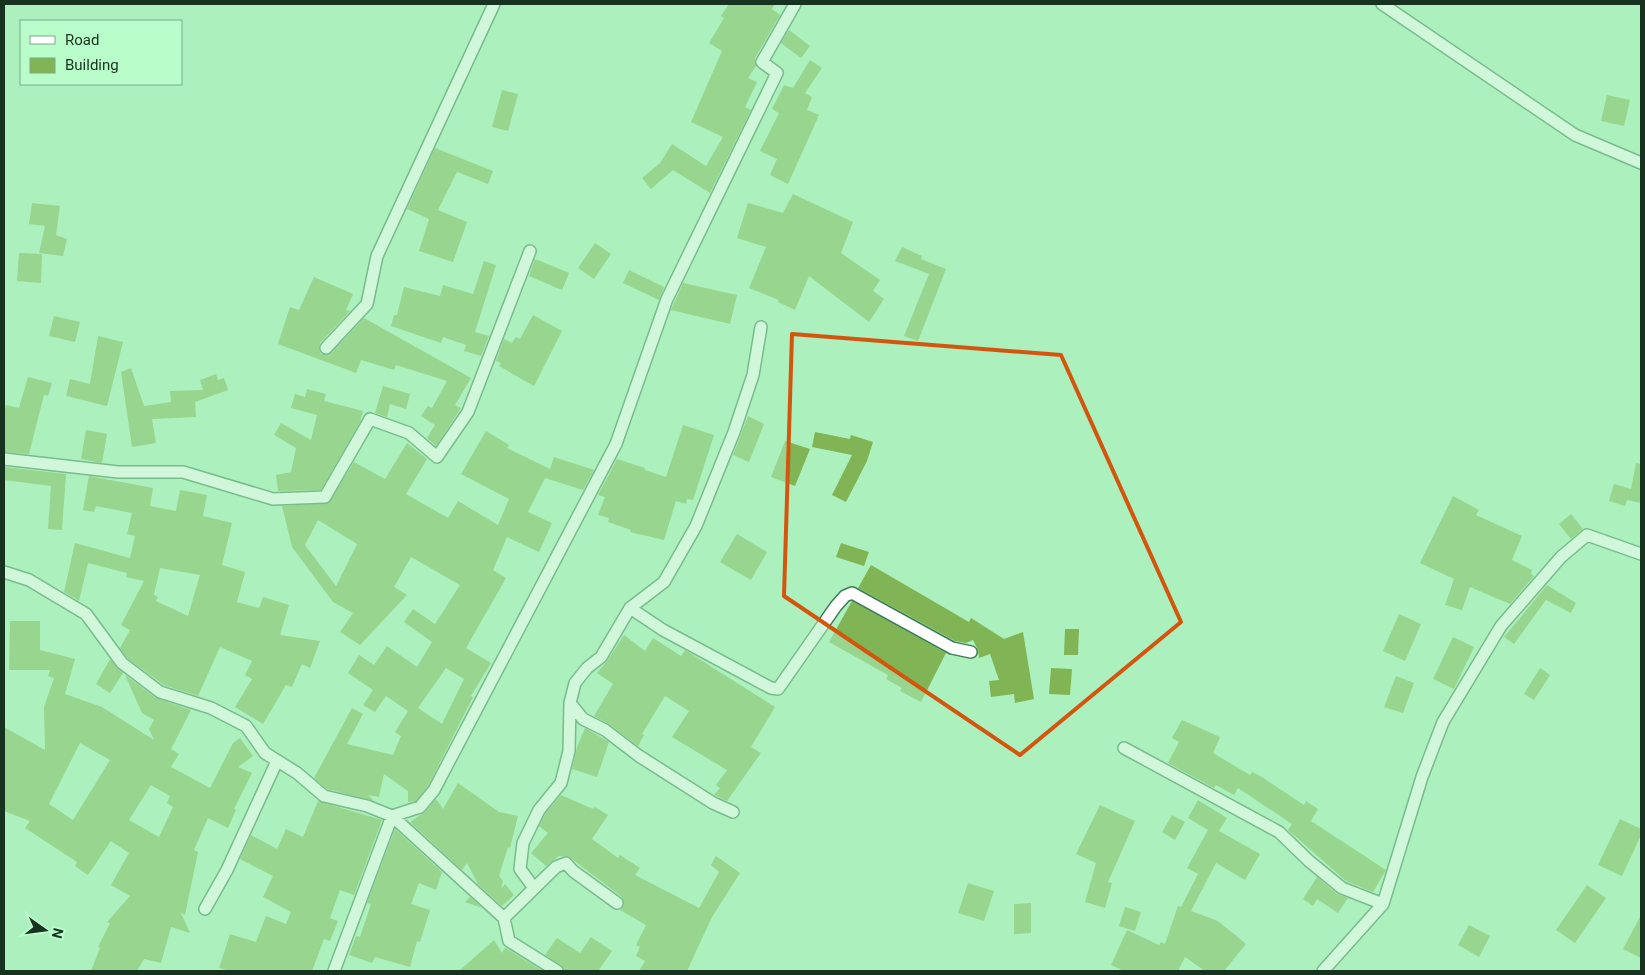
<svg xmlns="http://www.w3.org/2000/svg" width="1645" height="975" font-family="Roboto,sans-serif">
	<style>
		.building { fill: #81b455; fill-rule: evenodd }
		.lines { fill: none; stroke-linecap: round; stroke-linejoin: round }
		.street-casing { stroke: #3b7c50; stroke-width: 14 }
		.street { stroke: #fff; stroke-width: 11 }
		.marked { fill: none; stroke: #d3550e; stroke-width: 4; stroke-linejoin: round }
	</style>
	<rect width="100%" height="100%" fill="#acf0bd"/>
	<path class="building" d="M729 4H775L772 9 780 15 755 58 756 66 748 78 757 82 745 107 751 110 710 193 673 170 651 189 642 178 660 163 672 144 706 166 723 137 691 122 722 51 709 43 724 18 721 16Z
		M789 30 810 46 801 58 781 43Z
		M810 60 822 68 805 93 812 97 807 110 819 115 788 184 770 175 777 159 760 151 779 113 772 109 784 85 793 88Z
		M502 90 518 94 508 131 492 127Z
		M1607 95 1630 100 1624 126 1601 121Z
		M435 148 493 171 488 184 457 172 438 210 467 222 453 262 419 251 429 219 407 209Z
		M793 194 853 222 841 253 880 280 873 291 884 299 869 322 809 276 795 310 778 302 779 300 749 288 766 247 737 238 748 203 783 213Z
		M32 203 60 206 56 235 67 239 63 256 39 253 45 226 29 224Z
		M595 243 611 254 594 279 578 268Z
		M902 247 922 256 921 259 946 269 918 341 904 336 929 274 895 261Z
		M19 253 42 254 41 283 17 281Z
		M535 259 569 273 562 290 529 276Z
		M484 261 496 265 475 332 489 336 481 356 464 351 466 345 443 337 441 343 391 326 394 315H397L404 287 440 296 443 285 473 294Z
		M629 270 664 287 659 300 623 283Z
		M314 277 353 294 346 310 350 311 320 343 319 350 321 354 331 353 364 318 471 378 455 405 461 408 436 446 427 438 435 425 421 416 428 406 432 408 447 381 396 365 394 370 361 360 356 373 278 344 290 307 299 310Z
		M683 283 737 295 730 324 671 310Z
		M533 315 562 331 534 386 499 366 501 363 496 361 504 339 512 343 516 337 520 339Z
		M54 316 80 322 75 342 49 336Z
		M98 336 123 342 107 406 66 396 70 379 90 384Z
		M131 368 144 406 171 402 170 391 203 390 200 380 216 374 218 380 224 378 228 390 195 402 196 417 152 419 156 443 132 447 121 372Z
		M28 377 52 383 48 396 44 395 29 454 4 452V413L6 405 19 408Z
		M383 386 410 394 406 409 390 404 387 417 375 413Z
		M307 389 326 394 324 401 363 411 360 422 321 490 278 491 276 475 291 472 296 448 274 435 281 423 311 440 317 415 291 408 295 394 305 397Z
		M748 416 764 424 749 462 733 455Z
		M683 425 714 435 693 500 687 499 686 504 676 501 664 540 630 532 631 530 608 522 609 518 598 515 605 497 598 495 617 459 645 468V470L666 477Z
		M86 430 107 434 102 463 81 459Z
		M486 431 509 445 507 448 550 469 554 457 594 470 583 490 545 478 528 512 552 523 539 552 507 537 493 570 506 578 466 648 491 663 471 696 473 697 428 786 416 801 408 802V791L384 774 379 797 368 795 374 801 327 789 314 778 352 708 363 714 347 744 393 755 401 736 395 732 408 711 386 696 375 712 363 705 373 690 348 673 359 655 374 665 387 646 417 667 432 642 404 622 413 609 435 624 460 585 411 557 394 587 407 595 360 645 340 632 353 613 333 602 292 547 282 506 329 503 354 462 385 479 407 443 427 459 406 494 448 518 458 501 498 525 509 499 461 474ZM318 520 357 544 336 586 305 545ZM446 668 464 679 442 724 418 708Z
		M815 432 850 439 851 435 873 442 867 461 846 502 832 495 852 455 812 447Z
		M785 441 810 449 795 486 771 477Z
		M1636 463 1641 464V503L1627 500 1625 506 1609 501 1614 484 1631 489Z
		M4 467 66 474 62 530 48 529 51 486 4 480Z
		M89 476 153 488 150 506 176 511 180 490 207 495 203 516 232 523 222 565 245 572 237 602 259 608 263 597 289 605 280 635 320 641 310 668 302 664 292 687 286 685 263 724 235 707 252 679 245 675 252 661 220 647 198 696 164 685 127 658 120 648 130 630 121 625 144 581 126 577 127 573 88 563 79 601 64 592 75 543 130 558 135 536 127 534 132 513 96 506 94 512 83 510ZM160 568 200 575 188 616 156 601 158 597 154 595Z
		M1453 496 1479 510 1476 515 1522 536 1512 560 1532 570 1531 574 1534 576 1510 604 1470 587 1462 610 1445 605 1454 579 1420 563Z
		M1571 514 1583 529 1571 539 1559 524Z
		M737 534 767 552 751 580 720 562Z
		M841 543 869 552 864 566 836 557Z
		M871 565 969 622 971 618 1004 639 1023 632 1034 699 1015 703 1014 694 991 697 989 681 999 680 990 654 979 658 978 650 973 640 966 643 955 641 858 588Z
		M1547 585 1576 603 1571 613 1546 600 1514 644 1504 637Z
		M852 601 946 653 921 702 900 691 902 688 886 679 888 675 829 642Z
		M1399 614 1421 624 1405 661 1383 651Z
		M10 621H40V650L75 659 65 694 102 707 154 740 149 729 154 720 142 713 125 675 156 698 191 710 171 749 179 754 171 767 210 788 233 743 240 738 253 756 238 767 252 773 234 809 236 810 228 828 208 818 194 850 198 852 185 915 181 913 190 933 171 927 161 963 144 959 137 971H91L100 948 98 947 110 923 107 922 130 896 111 885 129 853 111 841 88 875 75 866 77 862 25 828 30 821 4 811V727L45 750 44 707 54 678 48 676 50 670H9ZM80 743 110 760 73 820 49 804ZM151 785 170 796 167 803 173 807 159 837 129 820Z
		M1065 629H1079L1078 655H1064Z
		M624 635 645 651 653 638 681 656 685 650 775 707 751 747 761 753 727 801 714 795 720 788 716 785 727 770 672 737 689 711 665 696 642 734 644 735 638 746 609 724 594 716 613 684 597 673 607 661Z
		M1453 637 1474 647 1454 689 1433 679Z
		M110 659 123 673 110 693 96 684Z
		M1051 668 1072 669 1070 695 1049 694Z
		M1540 668 1550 675 1534 700 1524 694Z
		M1396 676 1414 683 1403 713 1384 707Z
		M1182 720 1220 737 1213 753 1250 775 1252 772 1260 776 1304 805 1306 801 1318 809 1311 821 1386 870 1373 892 1346 881 1288 830 1292 824 1238 788 1234 795 1216 785 1214 788 1168 763 1179 742 1172 738Z
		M585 728 609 742 597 777 572 769 577 747Z
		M458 783 499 812 518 816 510 848 508 847 499 876 503 881 501 889 505 884 514 895 502 906 478 884 467 863 462 870 410 822 425 812 436 799 443 809Z
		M561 795 593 809 595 807 608 815 592 839 618 858 620 855 640 868 635 875 699 908 719 872 711 865 716 856 740 873 712 917 687 971H639L645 961 636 956 640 947 636 945 646 925 620 910 624 904 622 897 568 856H559L546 866 531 853 548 833 539 826 545 814Z
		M1198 800 1227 818 1219 831 1260 854 1245 880 1216 863 1191 911 1218 921 1246 944 1224 971H1205L1185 957 1178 971H1124L1111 965 1127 930 1159 945 1161 942 1165 944 1178 906 1181 907 1198 874 1187 868 1208 830 1188 818Z
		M318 801 382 820 354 895 340 890 330 918 338 921 330 941 324 939 312 971H230L219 968 230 934 256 942 266 916 286 924 291 912 263 897 273 876 240 859 251 835 277 849 286 829 303 837Z
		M1100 805 1135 821 1108 882 1112 883 1105 908 1085 902 1096 863 1076 854Z
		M1172 815 1185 822 1175 840 1162 832Z
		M1620 819 1641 829V835L1622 876 1598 865Z
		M395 829 442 872 436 890 419 883 411 904 430 910 420 942 417 941 410 967 375 957 372 963 349 955 356 936 360 937 371 904 367 903Z
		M1317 877 1337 894 1348 898 1338 913 1317 899 1313 906 1303 899Z
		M968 883 994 891 984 921 958 913Z
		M1587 885 1606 898 1575 943 1556 930Z
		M470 897 482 908 465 902Z
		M1031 903V933L1014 934V904Z
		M1125 907 1141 912 1135 931 1119 926Z
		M1641 915V958L1623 949Z
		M1469 925 1490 936 1479 957 1458 945Z
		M591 937 612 951 598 971H564L561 965 545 955 557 938 580 953Z
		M494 940 502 953 505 948 543 971H459Z"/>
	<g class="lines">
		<g class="street-casing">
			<path id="street" d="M1382 4 1575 135 1641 163
				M326 348 367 304 377 256 494 4
				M4 459 118 472H183L273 499 325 497 370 419 409 433 437 457 468 412 530 251
				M4 572 29 580 86 614 122 663 160 692 211 708 246 726 265 753 297 773 324 796 367 806 392 816 504 918 509 941 557 971
				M630 608 663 630 771 688 778 689 836 606 845 596 852 593 952 648 971 652
				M570 703 583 719 605 730 639 756 713 803 733 812
				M1124 748 1279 832 1309 861 1342 888 1383 904
				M534 888 520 869 523 843 539 810 561 783 569 751 570 703 575 683 587 668 601 657 630 608 664 582 696 526 734 432 753 375 761 327
				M205 909 227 870 277 761
				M504 918 556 867 566 863 573 871 617 903
				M334 971 392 816 420 807 434 790 616 444 667 299 777 73 762 62 795 4
				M1323 971 1383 904 1422 777 1443 722 1501 626 1561 557 1587 535 1641 554"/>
		</g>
		<use href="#street" class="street"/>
	</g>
	<path d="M0 0H1645V975H0ZM792 334 1061 355 1181 622 1020 755 784 596Z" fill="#acf0bd" fill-opacity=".55" fill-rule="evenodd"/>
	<path class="marked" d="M792 334 1061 355 1181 622 1020 755 784 596Z"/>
	<rect width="1645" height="975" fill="none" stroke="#17321f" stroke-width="10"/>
	<rect x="20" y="20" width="162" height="65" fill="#b9fdca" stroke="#78ac86"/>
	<rect x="30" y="36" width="25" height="8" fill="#ffffff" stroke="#78ac86"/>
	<text x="65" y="45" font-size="15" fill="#17321f">Road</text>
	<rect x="30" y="58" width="25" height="15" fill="#81b455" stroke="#78ac86"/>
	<text x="65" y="70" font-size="15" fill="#17321f">Building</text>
	<g transform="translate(45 930) rotate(104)" stroke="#b9fdca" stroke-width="4" paint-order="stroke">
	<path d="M0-4L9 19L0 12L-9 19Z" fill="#17321f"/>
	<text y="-8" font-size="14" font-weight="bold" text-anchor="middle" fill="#17321f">N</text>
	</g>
</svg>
